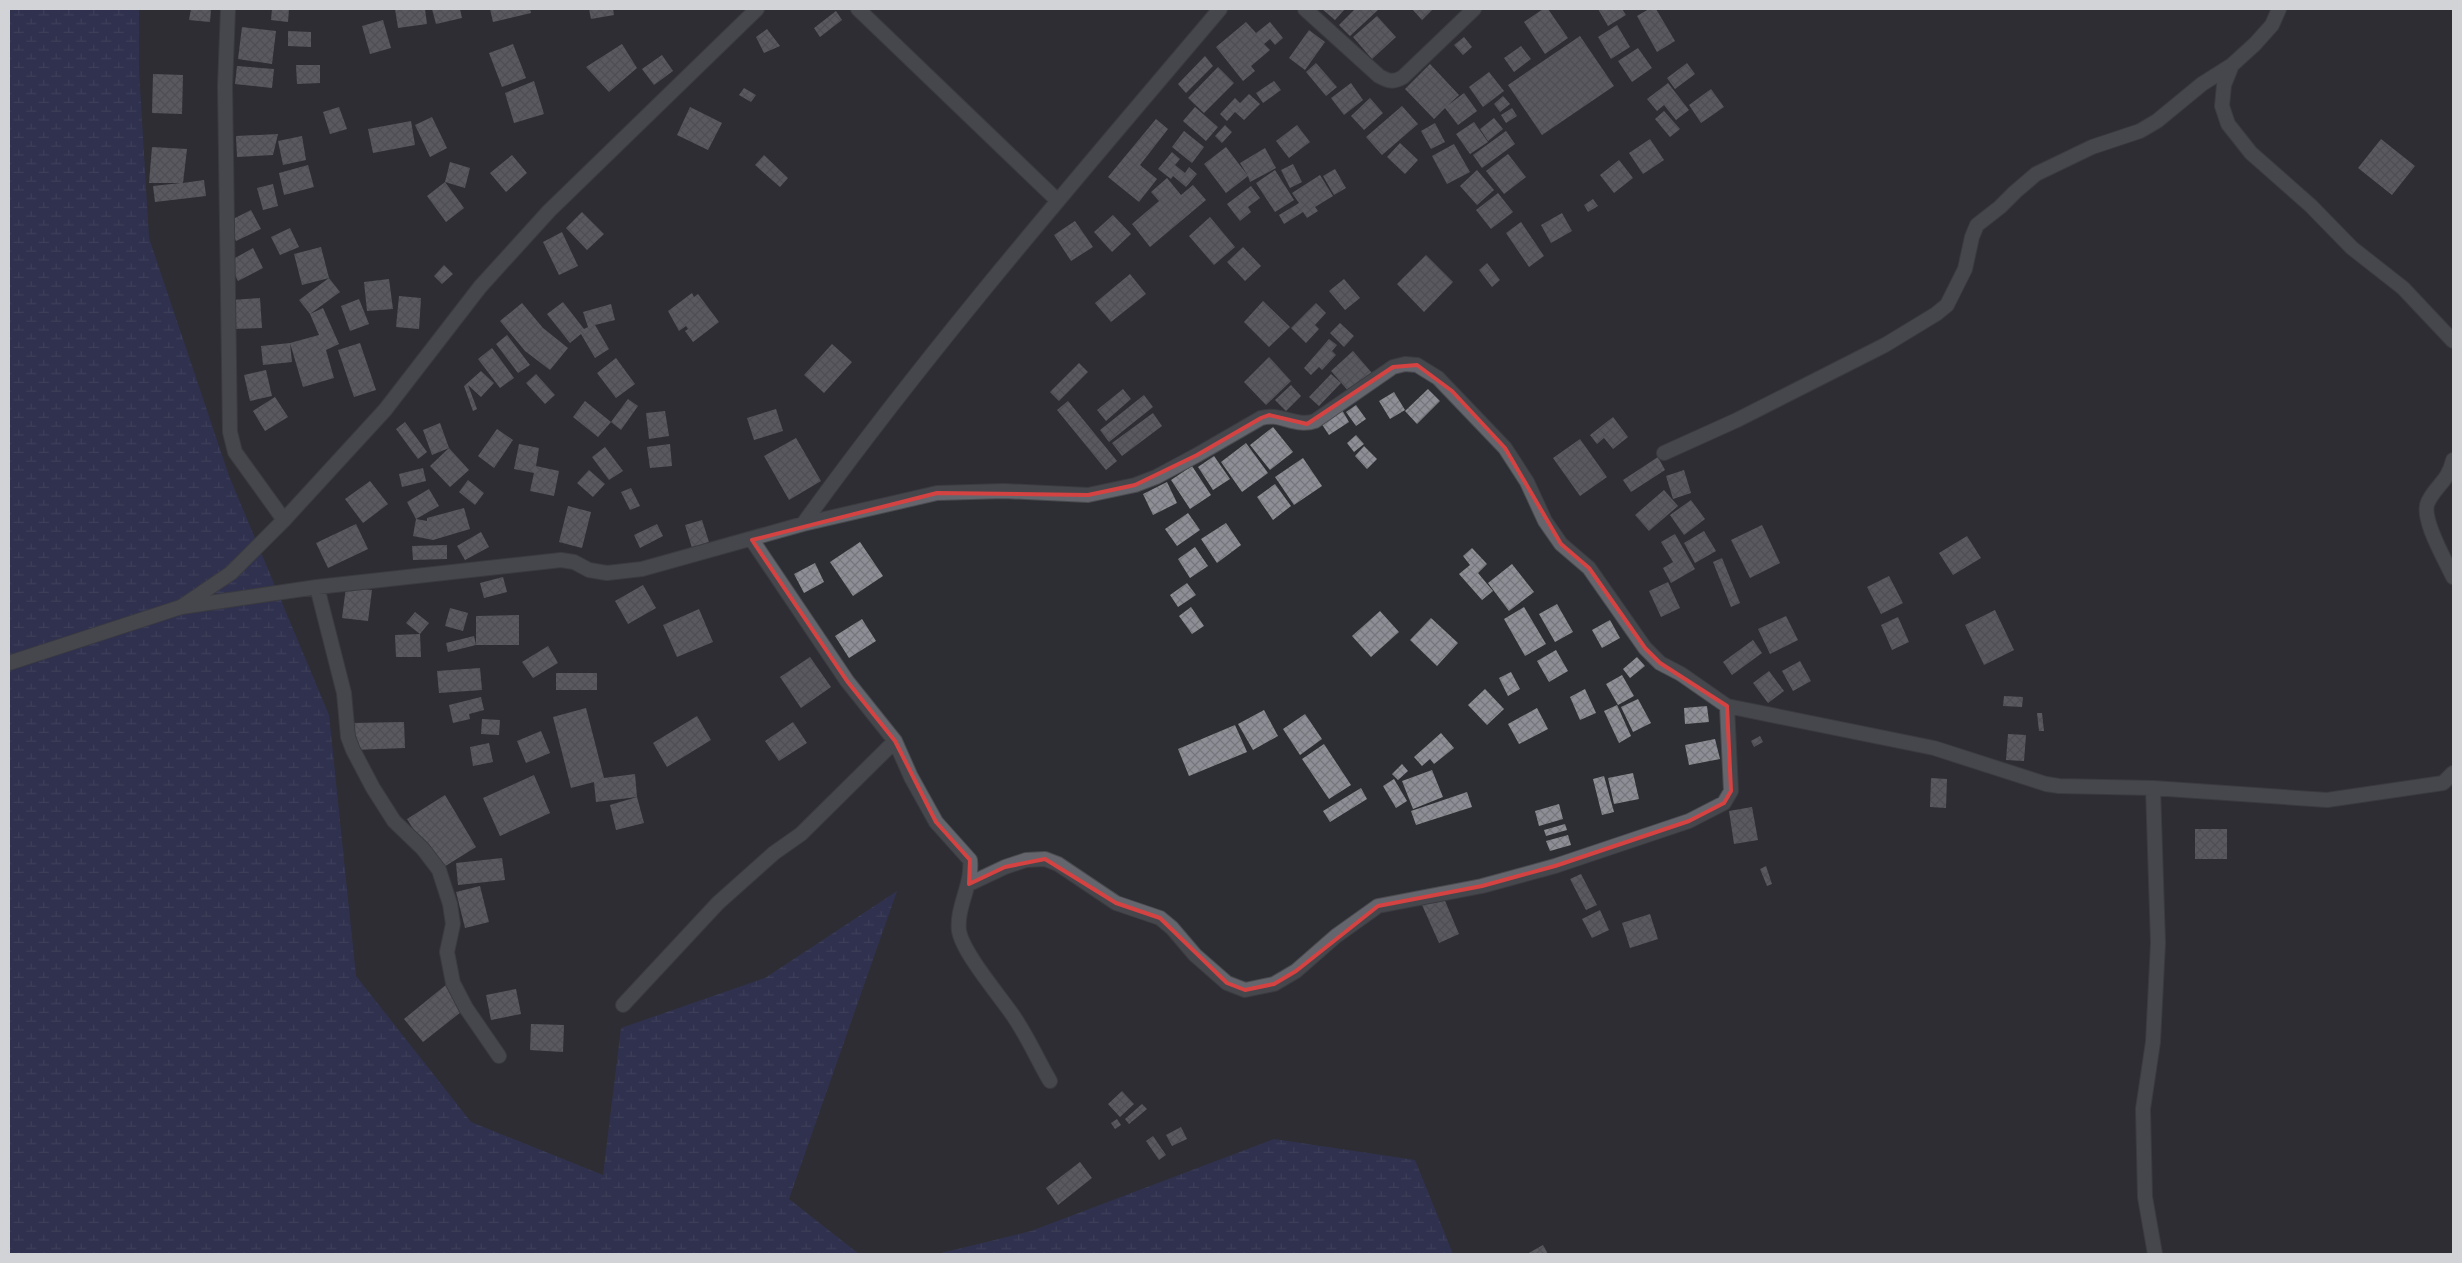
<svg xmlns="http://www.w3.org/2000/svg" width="2462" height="1263" font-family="'Source Serif 4',serif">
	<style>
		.wetland { fill: url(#wetland-marsh) }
		.building { fill: url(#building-cross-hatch) }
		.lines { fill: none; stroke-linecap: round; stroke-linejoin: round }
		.minor-casing { stroke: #4a4b4f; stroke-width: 16 }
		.tertiary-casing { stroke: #4a4b4f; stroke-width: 16 }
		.minor { stroke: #65666d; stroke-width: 14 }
		.tertiary { stroke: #65666d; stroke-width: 14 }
		.marked { fill: none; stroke: #d54242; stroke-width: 4; stroke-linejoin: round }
	</style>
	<defs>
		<pattern id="wetland-marsh" width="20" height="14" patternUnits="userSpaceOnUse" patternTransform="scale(1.25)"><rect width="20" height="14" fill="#343772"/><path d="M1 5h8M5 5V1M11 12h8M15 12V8" fill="none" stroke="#505385"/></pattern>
		<pattern id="building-cross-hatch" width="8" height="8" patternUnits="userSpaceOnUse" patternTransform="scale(1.25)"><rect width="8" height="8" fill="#8e8f96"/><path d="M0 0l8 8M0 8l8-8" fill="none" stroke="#76777c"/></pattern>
	</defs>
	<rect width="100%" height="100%" fill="#2d2e33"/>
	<path class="wetland" d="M9 9H139V70L149 238 229 476 329 715 356 976 471 1122 603 1175 621 1028 765 978 897 891 789 1199 859 1254H9Z
		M1274 1139 1415 1160 1453 1254H937L1031 1231Z"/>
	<path class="building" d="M191 9H211L210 22 189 20Z
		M272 9H289L288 22 271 20Z
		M395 9H425L427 24 398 28Z
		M432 9H460L462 18 436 24Z
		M490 9H530L531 13 493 22Z
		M589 9H613L614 15 591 19Z
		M1322 9H1345L1335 20Z
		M1355 9H1379L1350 36 1339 25Z
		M1412 9H1433L1422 20Z
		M1543 9H1548L1568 38 1545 54 1524 22Z
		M1598 9H1622L1626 15 1608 26Z
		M1649 9H1656L1675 41 1657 52 1637 16Z
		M836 11 842 20 820 37 814 28Z
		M1377 16 1396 37 1372 59 1353 37Z
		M383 20 391 48 370 54 362 26Z
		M1246 22 1256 33 1270 22 1283 38 1275 45 1270 39 1264 44 1270 50 1251 66 1255 71 1243 81 1216 47Z
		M1617 25 1630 47 1611 59 1598 37Z
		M242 27 276 31 272 64 238 59Z
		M767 29 780 46 764 53 756 37Z
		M1309 30 1325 42 1305 70 1289 58Z
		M288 31 311 32V47L288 46Z
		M1580 36 1614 86 1542 135 1508 85Z
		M1464 37 1472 47 1463 55 1454 45Z
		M513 44 526 78 502 87 489 53Z
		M622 44 637 68 609 92 586 67Z
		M1521 46 1531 59 1514 72 1504 58Z
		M1638 48 1652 68 1632 82 1618 61Z
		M662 55 673 71 654 85 642 69Z
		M1205 56 1213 66 1186 93 1178 84Z
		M1316 63 1337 87 1326 96 1306 72Z
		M1687 63 1695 74 1675 89 1667 78Z
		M1430 64 1459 95 1447 106 1464 93 1477 111 1458 125 1445 108 1434 119 1405 89Z
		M296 65H320V83L297 84Z
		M237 66 274 69 272 88 235 84Z
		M1218 67 1234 83 1204 113 1188 98Z
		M1489 72 1504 91 1483 107 1469 87Z
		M153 74 183 75 182 114 152 113Z
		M534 81 544 114 514 123 505 93Z
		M1274 81 1281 90 1263 103 1256 93Z
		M1351 83 1363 100 1344 115 1331 98Z
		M1668 83 1689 110 1676 120 1664 105 1657 111 1647 99Z
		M744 88 756 95 751 102 739 95Z
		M1711 89 1724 107 1701 123 1689 105Z
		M1249 94 1260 104 1244 120 1235 112 1227 121 1220 114 1235 98 1240 103Z
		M1503 96 1510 104 1500 112 1494 104Z
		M1370 98 1383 113 1364 130 1351 116Z
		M1402 106 1418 124 1382 155 1366 137Z
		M339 107 347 129 330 134 323 112Z
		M690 107 722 123 708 150 677 135Z
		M1195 107 1218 127 1206 141 1183 121Z
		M1512 108 1517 116 1506 123 1501 115Z
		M1664 111 1680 129 1670 137 1655 119Z
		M432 117 447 148 430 157 415 125Z
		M1494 118 1503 129 1488 141 1480 129Z
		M1156 119 1168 129 1140 165 1157 179 1139 202 1108 177Z
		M411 121 415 145 373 153 368 129Z
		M1474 122 1488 142 1470 154 1456 134Z
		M1435 123 1445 142 1431 149 1421 131Z
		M1225 125 1232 132 1222 143 1215 136Z
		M1297 125 1310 142 1289 158 1276 141Z
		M1184 131 1204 147 1192 163 1172 147Z
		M1506 131 1515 144 1482 168 1473 155Z
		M278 134 273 155 237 157 236 136Z
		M302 136 306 160 283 165 278 141Z
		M1650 139 1664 160 1643 174 1629 153Z
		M2381 139 2415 166 2392 195 2358 168Z
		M1400 143 1418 160 1405 174 1387 157Z
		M1454 144 1470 172 1447 184 1432 156Z
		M152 147 187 149 183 183 204 180 206 196 155 202 153 186 181 183H149Z
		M1226 147 1248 176 1240 163 1265 148 1276 168 1250 182 1248 176 1226 193 1204 164Z
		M1172 152 1180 159 1175 165 1185 173 1189 167 1197 174 1186 187 1173 176 1171 179 1158 169Z
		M1508 154 1526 177 1504 194 1486 171Z
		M512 155 527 173 506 192 490 173Z
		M764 155 788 178 780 187 755 165Z
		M1619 160 1633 178 1614 193 1600 175Z
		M450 162 470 168 465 188 445 182 464 208 446 222 427 196 445 182Z
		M1293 164 1302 182 1290 188 1281 170Z
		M308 165 314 187 284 195 279 173Z
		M1335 169 1346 188 1334 195 1323 176Z
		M1275 170 1294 200 1275 212 1256 183Z
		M1477 170 1494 190 1477 205 1460 186Z
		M1320 175 1333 196 1315 207 1318 211 1307 218 1303 212 1284 224 1279 215 1299 203 1292 193Z
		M1167 178 1181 195 1193 185 1206 200 1150 247 1132 224 1159 201 1151 192Z
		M273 184 278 206 263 210 257 188Z
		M1251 186 1260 198 1248 207 1251 212 1240 221 1227 204Z
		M1498 193 1513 212 1491 229 1476 210Z
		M1593 199 1598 206 1588 212 1584 205Z
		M251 210 261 229 236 241 227 222Z
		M582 212 604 234 587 250 566 228Z
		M1562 213 1572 231 1551 243 1541 225Z
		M1113 215 1131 234 1112 252 1094 232Z
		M1210 217 1235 247 1214 265 1189 236Z
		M1075 221 1093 247 1071 261 1054 235Z
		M1521 222 1544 256 1529 267 1506 233Z
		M290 228 299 247 280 255 271 237Z
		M562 232 578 266 559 275 543 242Z
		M321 247 329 278 340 292 310 314 299 300 329 278 302 285 294 254Z
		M1243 247 1261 266 1245 281 1227 262Z
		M253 248 263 268 238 281 228 262Z
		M1426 255 1453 282 1424 312 1397 284Z
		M1487 263 1500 280 1492 287 1479 270Z
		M444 265 453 274 442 284 434 276Z
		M1130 274 1146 294 1111 322 1095 303Z
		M389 279 393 309 367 311 364 282Z
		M1344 279 1360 298 1345 310 1329 291Z
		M692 293 694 297 698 294 719 322 693 342 685 331 688 329 686 326 679 331 668 311Z
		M399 296 421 298 419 329 396 327Z
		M260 298 262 328 233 329 232 300Z
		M359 299 369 324 350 331 341 306Z
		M1263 301 1290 327 1269 347 1244 322Z
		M563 302 584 329 588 327 583 312 611 304 615 320 595 325 609 349 595 358 581 334 570 343 547 314Z
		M522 303 543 328 568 348 550 370 525 351 500 321Z
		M1316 303 1326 313 1315 325 1319 329 1306 343 1291 328Z
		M323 308 339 344 326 350 334 378 303 387 290 343 319 335 310 314Z
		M1340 323 1354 336 1344 347 1330 333Z
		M507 335 530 365 518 373 496 344Z
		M1329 339 1337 345 1332 351 1336 355 1322 370 1319 367 1311 375 1304 368Z
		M290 343 292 362 263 365 261 346Z
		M360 343 376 390 354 397 338 350Z
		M832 344 852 362 824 393 804 375Z
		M492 348 514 378 500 388 478 359Z
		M1353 351 1372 373 1350 393 1331 371Z
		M1269 357 1291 381 1266 405 1244 382Z
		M616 358 635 384 616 398 597 373Z
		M1079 363 1088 372 1059 401 1050 392Z
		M266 370 272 396 250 401 244 375Z
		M481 371 494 383 481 397 468 385 477 409 473 411 464 386Z
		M536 374 555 395 545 404 526 383Z
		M1331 374 1341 383 1319 406 1309 397Z
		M1291 385 1301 396 1286 411 1275 400Z
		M1123 389 1131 399 1106 421 1097 410Z
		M1428 389 1440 401 1417 424 1405 411Z
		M1394 392 1405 410 1390 419 1379 401Z
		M1144 395 1153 407 1109 442 1100 430Z
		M275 397 288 417 265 431 253 411Z
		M628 399 638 406 621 430 611 422Z
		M585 401 611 422 598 437 573 417Z
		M1068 401 1117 461 1106 470 1057 410Z
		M1356 405 1366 419 1356 426 1346 412Z
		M776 409 783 431 754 440 747 418Z
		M1342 410 1349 422 1329 435 1321 423Z
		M665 411 669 436 649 439 646 413Z
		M1153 413 1162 426 1122 456 1112 443Z
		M1613 417 1628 437 1613 449 1604 438 1597 444 1590 435Z
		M405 422 427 452 418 459 396 429Z
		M440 423 449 448 469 470 450 487 430 466 449 448 432 455 423 430Z
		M1273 427 1293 452 1270 470 1250 445Z
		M497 429 513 440 494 468 478 456Z
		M1356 435 1364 444 1354 452 1347 443Z
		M796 438 821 481 789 500 764 456Z
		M1580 439 1607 477 1580 496 1553 458Z
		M1246 443 1268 473 1242 492 1221 462Z
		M519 444 539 448 536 466 559 471 554 496 530 491 534 473 514 469Z
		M670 444 672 466 650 468 647 447Z
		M1364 446 1377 459 1367 469 1355 456Z
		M605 447 623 471 609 480 592 457Z
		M1214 456 1230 479 1213 490 1198 467Z
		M1658 457 1665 470 1631 492 1623 480Z
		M1303 458 1322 486 1294 505 1275 477Z
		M1192 466 1211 495 1190 509 1171 480Z
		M423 468 426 481 402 487 399 474Z
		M589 470 605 484 593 497 577 483Z
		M1684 470 1691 493 1673 499 1666 476Z
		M468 480 484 493 475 505 459 492Z
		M370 481 388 504 363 523 345 499Z
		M1167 482 1177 503 1153 515 1143 494Z
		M1275 484 1291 506 1273 520 1257 497Z
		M631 488 640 506 630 510 621 492Z
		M429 489 439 506 416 519 427 521V518L464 508 470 529 433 540 413 536 416 519 407 502Z
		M1664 490 1678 506 1649 531 1635 515Z
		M1691 500 1705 519 1684 535 1670 515Z
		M568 506 591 512 582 548 559 542Z
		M1188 513 1200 530 1177 546 1165 529Z
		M702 520 709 542 692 548 685 525Z
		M1226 523 1241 545 1217 563 1201 539Z
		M356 524 368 549 328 568 316 543Z
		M657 524 663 536 640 548 634 535Z
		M1762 525 1780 563 1750 578 1731 540Z
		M1704 531 1716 551 1695 563 1684 543Z
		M481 532 489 547 465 560 457 546Z
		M1675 534 1695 569 1671 583 1663 568 1673 562 1661 542Z
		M1967 536 1981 558 1953 575 1939 553Z
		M860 542 883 576 853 596 830 562Z
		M447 545V559L413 560 412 546Z
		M1195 547 1208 566 1190 578 1178 559Z
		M1472 548 1487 564 1478 573 1493 591 1482 600 1459 574 1470 565 1463 556Z
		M1722 558 1740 603 1731 607 1713 562Z
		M815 563 824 582 804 593 794 574Z
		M1512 564 1534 592 1509 611 1488 583Z
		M1889 576 1903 603 1881 614 1867 587Z
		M503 577 507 592 484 598 480 583Z
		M1668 582 1680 608 1661 617 1649 591Z
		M1187 583 1196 595 1178 607 1170 595Z
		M643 585 656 608 628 624 615 601Z
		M346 587 372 590 368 621 342 618Z
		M1557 604 1573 632 1555 642 1539 614Z
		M1191 607 1204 626 1192 634 1179 616Z
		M1524 607 1546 644 1525 656 1504 619Z
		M450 608 468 613 463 631 445 626Z
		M699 609 713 642 677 657 663 625Z
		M1995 610 2014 650 1984 665 1965 625Z
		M1380 611 1399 632 1371 657 1352 636Z
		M415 612 429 623 420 634 421 657H396L395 635 420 634 406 623Z
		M519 615V645H476L448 652 446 643 474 636 476 645V616Z
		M1786 616 1798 640 1770 654 1758 629Z
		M1898 617 1909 642 1892 650 1881 625Z
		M1431 618 1458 643 1437 666 1410 640Z
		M862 619 876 641 849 658 835 636Z
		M1610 620 1620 638 1602 648 1592 630Z
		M1753 640 1762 653 1732 675 1723 662Z
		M548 646 558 663 533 678 522 662Z
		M1556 650 1568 671 1549 682 1537 661Z
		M810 657 831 687 801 708 780 677Z
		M1637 657 1645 666 1630 678 1623 669Z
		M1800 661 1811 681 1793 691 1782 671Z
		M480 668 482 690 439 693 437 671Z
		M1769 671 1784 691 1768 703 1753 683Z
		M1511 672 1520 689 1508 696 1499 678Z
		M556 673H597V690H556Z
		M1622 675 1634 696 1618 705 1606 684Z
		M1485 689 1504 709 1487 725 1468 705Z
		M1585 689 1596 713 1580 720 1570 697Z
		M2004 696 2023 697 2022 707 2003 706Z
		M481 697 484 710 469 714 470 719 453 723 449 705Z
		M1638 699 1651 723 1633 732 1621 707Z
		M1617 705 1631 736 1619 743 1604 711Z
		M1707 706 1709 722 1685 724 1684 708Z
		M586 708 604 778 635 774 637 797 596 802 594 782 571 788 553 717Z
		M1537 708 1548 729 1519 744 1508 724Z
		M1264 710 1278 736 1253 750 1238 724Z
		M2037 713H2042L2044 731H2039Z
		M1305 714 1322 739 1300 755 1283 729Z
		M697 716 711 740 667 767 653 743Z
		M482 719 500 720 499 735 481 734Z
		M404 722 405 748 353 750 352 723Z
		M793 722 807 743 779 761 765 741Z
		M1235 725 1247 752 1189 776 1178 749Z
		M541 731 550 753 526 763 517 741Z
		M1441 733 1454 748 1434 764 1430 759 1422 766 1414 757Z
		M2008 734 2026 735 2024 761 2006 760Z
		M1760 736 1763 742 1754 747 1751 741Z
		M1715 739 1720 759 1689 765 1685 745Z
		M489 743 493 762 473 766 470 747Z
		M1324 744 1351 785 1329 799 1302 759Z
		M1402 764 1408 771 1398 780 1392 774Z
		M1432 770 1443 797 1413 809 1402 781Z
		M1633 773 1639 799 1614 804 1608 778Z
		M534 775 550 813 500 836 483 798Z
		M1604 776 1614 812 1602 815 1593 779Z
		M1931 778 1947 779 1946 808 1930 807Z
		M1394 779 1407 801 1396 808 1383 786Z
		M1361 788 1367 799 1330 822 1323 811Z
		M1467 792 1472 807 1416 825 1411 811Z
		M445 795 476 847 439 870 407 819Z
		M637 797 644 823 616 830 610 805Z
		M1559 804 1563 819 1539 826 1535 811Z
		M1752 807 1758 840 1734 844 1729 811Z
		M1565 824 1567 830 1546 836 1544 830Z
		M2195 829H2227V859H2195Z
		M1568 835 1571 845 1550 851 1546 841Z
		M502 858 505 880 458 885 456 863Z
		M1766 866 1772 884 1767 886 1760 869Z
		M1581 874 1597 905 1586 910 1570 879Z
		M480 886 489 922 465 928 456 892Z
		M1443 896 1459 934 1439 943 1422 905Z
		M1600 910 1609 930 1592 938 1582 919Z
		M1650 914 1658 939 1630 948 1622 923Z
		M447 984 466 1008 423 1042 404 1019Z
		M516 989 521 1014 491 1020 486 995Z
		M531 1024 564 1025 563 1052 530 1050Z
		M1122 1091 1134 1104 1120 1117 1108 1104Z
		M1142 1104 1147 1109 1129 1124 1125 1119Z
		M1117 1119 1121 1125 1115 1129 1111 1123Z
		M1181 1127 1187 1139 1172 1146 1166 1135Z
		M1153 1136 1166 1155 1159 1160 1146 1141Z
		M1080 1162 1092 1178 1058 1205 1046 1188Z
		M1543 1245 1548 1254H1527Z"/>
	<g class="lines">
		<g class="minor-casing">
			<path id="minor" d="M228 9 225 86 230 432 235 452 284 520
				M858 9 1058 201
				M1305 9 1379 76C1388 81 1393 83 1403 77L1474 9
				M2279 9 2272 25 2255 44 2232 65 2224 85 2222 106 2228 124 2251 153 2311 206 2352 248 2403 288 2453 341
				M1664 453 1737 420 1885 345 1936 314 1947 305 1965 269 1972 237 1977 225 2000 207 2015 192 2036 174 2092 147 2140 131 2157 121 2202 84 2232 65
				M2453 460C2448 482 2436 485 2428 502 2420 518 2446 561 2453 577
				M803 524C932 345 1078 177 1220 9
				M752 540 847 681 895 741 911 777 936 822 970 860C973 884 956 907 959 931 963 953 999 995 1012 1014 1027 1035 1037 1059 1050 1081
				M317 587 344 693 348 737 353 750 373 788 394 821 423 849 439 870 450 904 453 924 447 952 453 983 466 1008 499 1056
				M181 607 317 587 561 560 574 562 589 570 607 573 642 569 803 524 937 493 1004 491 1088 495 1135 485 1156 477 1197 455 1261 418C1280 412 1296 428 1315 421L1393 367 1405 364 1417 365 1438 378 1505 448 1527 482 1545 521 1561 544 1589 568 1645 648 1660 663 1681 674 1727 706 1934 748 2046 784 2059 786 2153 788 2327 800 2443 783 2453 773
				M2153 788 2158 943 2153 1042 2143 1109 2145 1197 2155 1254
				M969 884 1005 867 1026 860 1045 859 1058 864 1116 903 1160 918 1172 928 1195 955 1227 983 1245 990 1274 984 1296 971 1336 936 1378 906 1482 886 1555 866 1689 821 1724 803 1731 791 1727 706
				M623 1005 718 903 774 853 801 834 895 741"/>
		</g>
		<g class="tertiary-casing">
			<path id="tertiary" d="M9 663 181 607 231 573 284 520 385 410 480 287 549 211 757 9"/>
		</g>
		<use href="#minor" class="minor"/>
		<use href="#tertiary" class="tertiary"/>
	</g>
	<path d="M0 0H2462V1263H0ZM1417 365 1452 391 1505 448 1561 544 1589 568 1645 648 1660 663 1727 706 1731 791 1724 803 1689 821 1555 866 1482 886 1378 906 1296 971 1274 984 1245 990 1227 983 1160 918 1116 903 1045 859 1005 867 969 884 970 860 936 822 895 741 847 681 752 540 937 493 1088 495 1135 485 1197 455 1261 418 1269 415 1307 424 1393 367Z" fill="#2d2e33" fill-opacity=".55" fill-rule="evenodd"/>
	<path class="marked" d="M1417 365 1452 391 1505 448 1561 544 1589 568 1645 648 1660 663 1727 706 1731 791 1724 803 1689 821 1555 866 1482 886 1378 906 1296 971 1274 984 1245 990 1227 983 1160 918 1116 903 1045 859 1005 867 969 884 970 860 936 822 895 741 847 681 752 540 937 493 1088 495 1135 485 1197 455 1261 418 1269 415 1307 424 1393 367Z"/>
	<rect width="2462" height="1263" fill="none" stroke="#d2d3d6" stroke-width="20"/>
</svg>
